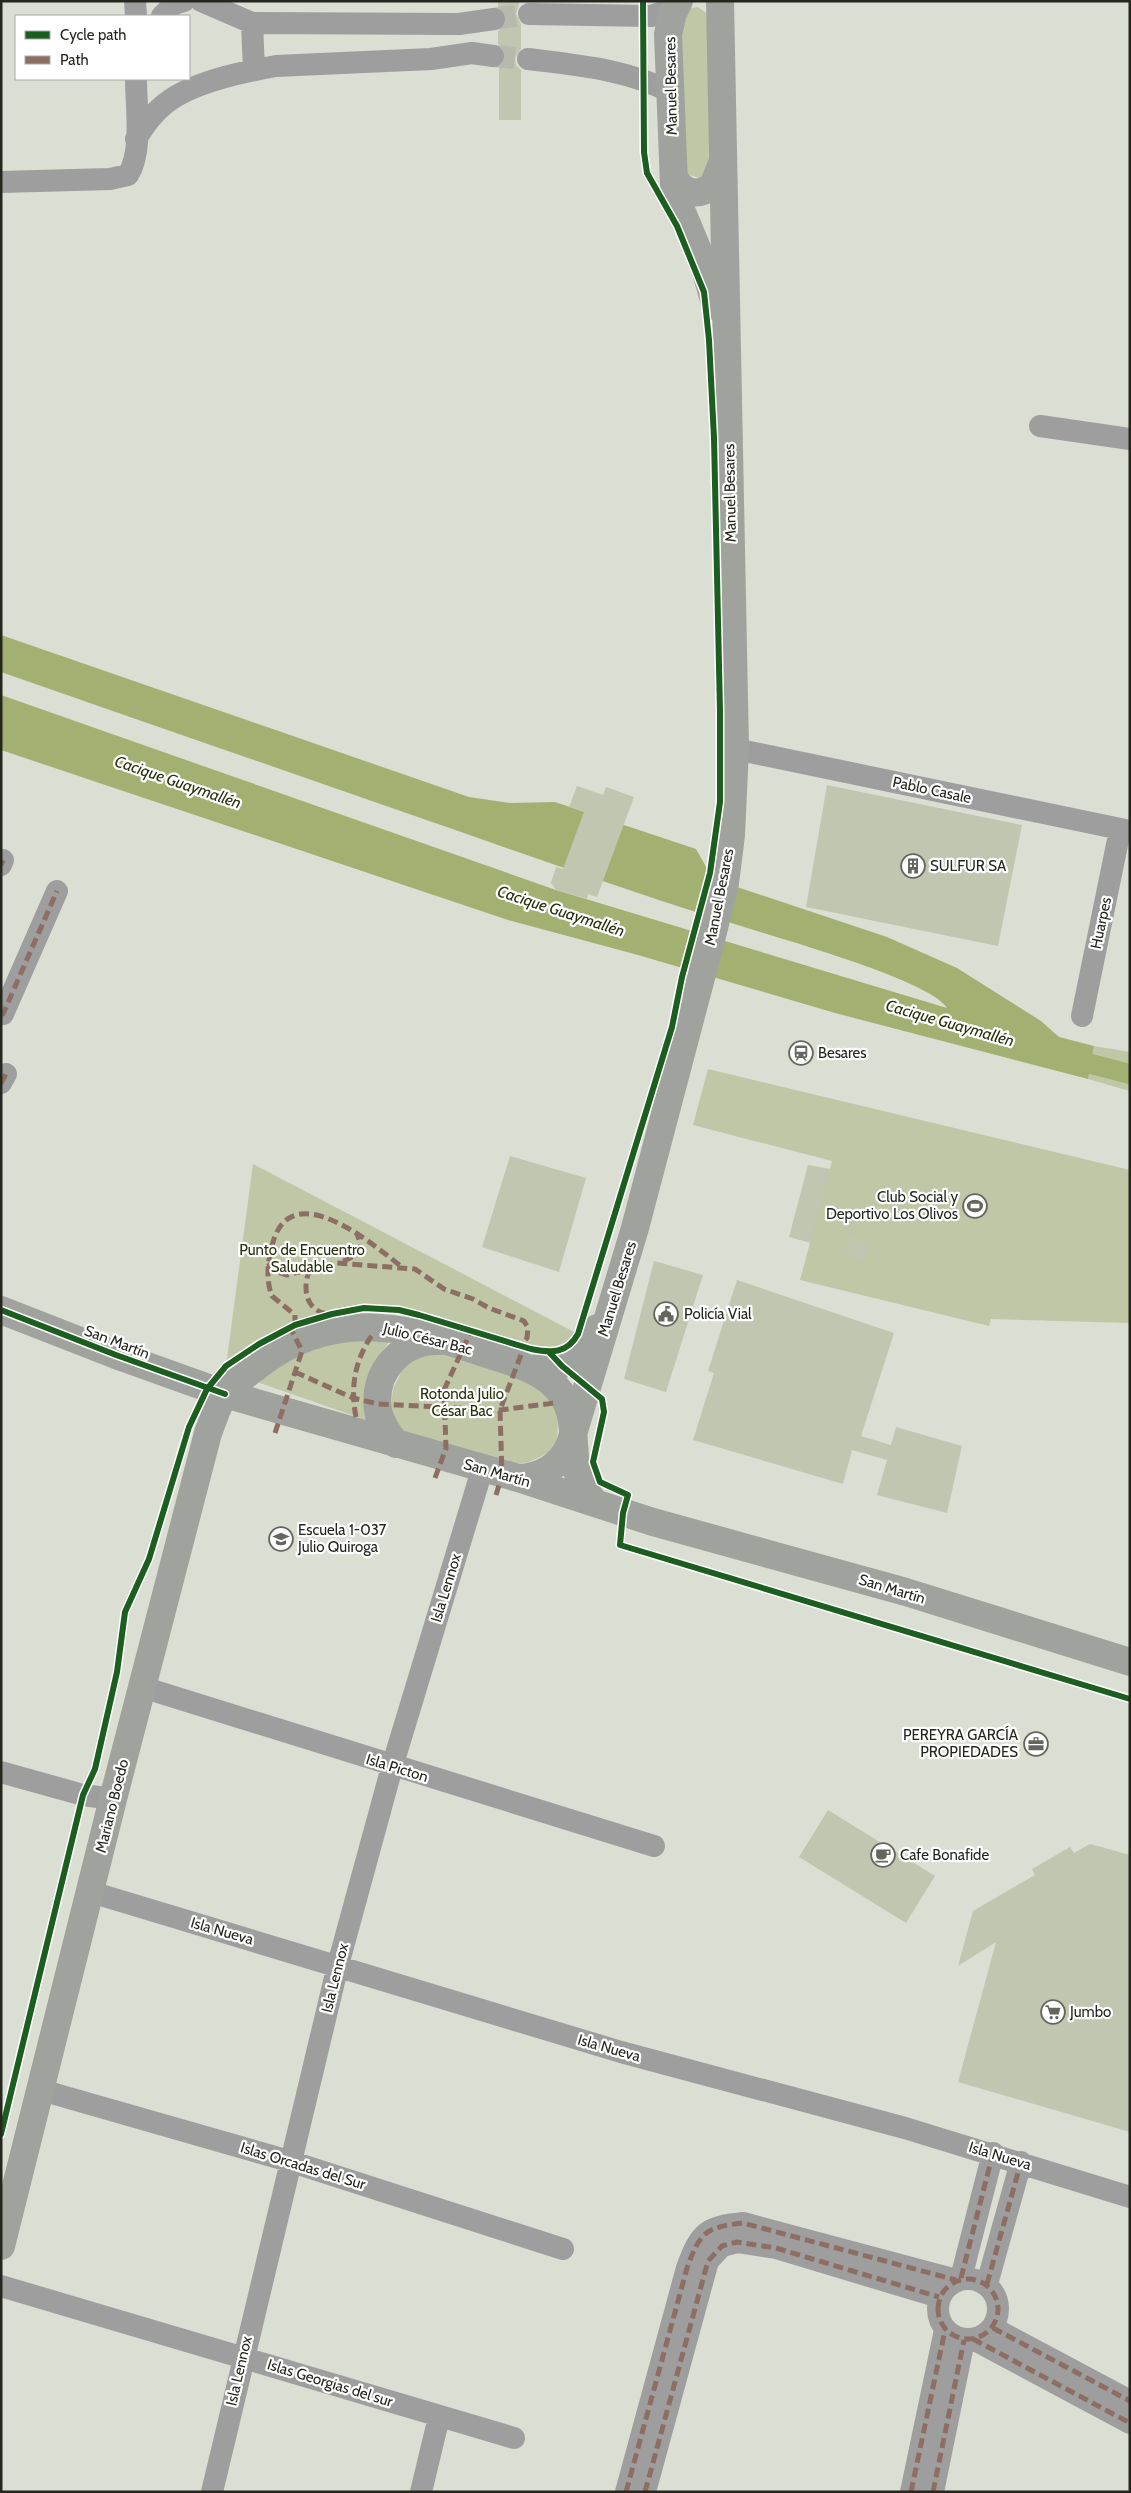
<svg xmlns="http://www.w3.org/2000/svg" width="1131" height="2493" font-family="Cabin,sans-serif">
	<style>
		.green { fill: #bfc7a7 }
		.water { fill: #a2b172 }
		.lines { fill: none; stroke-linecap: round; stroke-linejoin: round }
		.canal { stroke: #a2b172; stroke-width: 20 }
		.building { fill: #c1c6b0 }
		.minor-tunnel { stroke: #b7b9ae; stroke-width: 22; stroke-dasharray: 22 11; stroke-linecap: butt }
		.minor { stroke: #9f9e9e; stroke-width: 22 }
		.major { stroke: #a0a29e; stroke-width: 28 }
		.quiet { stroke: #8d6e63; stroke-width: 5; stroke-dasharray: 10 5; stroke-linecap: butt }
		.cycleway-casing { stroke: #fff; stroke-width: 9 }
		.cycleway { stroke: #1b5e20; stroke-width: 6 }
		.labels { text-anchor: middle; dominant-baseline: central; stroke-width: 4.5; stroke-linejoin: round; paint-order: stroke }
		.street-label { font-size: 15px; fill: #25271f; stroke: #fff }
		.poi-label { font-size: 15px; fill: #25271f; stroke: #fff; text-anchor: start }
		.park-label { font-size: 15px; fill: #27300b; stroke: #fff }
		.water-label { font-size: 16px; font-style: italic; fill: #28310c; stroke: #fff }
	</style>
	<rect width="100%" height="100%" fill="#dbded2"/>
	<path class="green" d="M698 7 709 15 711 174 699 178 687 174 680 26 691 8Z
		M1094 1046 1130 1052V1091L1088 1079Z
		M708 1069 1130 1170V1323L991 1319 989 1326 800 1280 832 1161 693 1125Z
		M253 1164 578 1334C573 1341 568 1349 559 1352 542 1356 519 1346 503 1341 459 1327 411 1306 364 1308 312 1312 266 1337 226 1366Z
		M333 1339 391 1340 380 1354 366 1420 260 1383V1380L268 1371Z
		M432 1351 478 1357 549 1395 558 1418 557 1440 548 1453 529 1462 515 1464 409 1437 395 1424 391 1405 393 1389 404 1366Z"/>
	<path class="water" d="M1 635 469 797 510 803 555 802 696 849 713 879 887 937 957 968 1041 1021 1059 1037 1094 1046 1088 1079 835 1013 638 955 508 920 1 750V695L556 890 947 1008C932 982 792 942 757 931 641 896 527 855 412 815 275 767 138 720 1 672Z"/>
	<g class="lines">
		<path class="canal" d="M1064 1057 1130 1074"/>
	</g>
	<path class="building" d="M498 1H520L516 14 521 24V49L515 58 516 65 521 70V120H499V68L506 57 505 51 498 44V31L506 24 507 18 504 11 498 7Z
		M827 785 1022 825 998 946 806 907Z
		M577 786 603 795 606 787 634 797 597 897 588 894 587 899 556 890 551 883 556 867 563 869 584 812 569 807Z
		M510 1156 586 1178 559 1272 482 1247Z
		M808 1165 830 1169 811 1243 789 1237Z
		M848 1236 870 1243 864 1262 843 1255Z
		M654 1261 703 1275 666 1392 624 1379Z
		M737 1280 894 1333 861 1436 891 1445 896 1427 962 1446 947 1513 877 1495 887 1460 852 1450 843 1484 693 1440 714 1373 708 1371Z
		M828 1810 935 1876 906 1923 799 1857Z
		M1090 1844 1130 1855V2132L958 2082 996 1942 958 1966 973 1911 1035 1875 1032 1869 1070 1847 1074 1853Z"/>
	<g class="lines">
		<path class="minor-tunnel" d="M494 19 529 14
			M493 56 528 59"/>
		<path class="minor" d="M135 1 136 16
			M201 1 252 23 459 24 494 19
			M529 14 651 16 675 8
			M162 16 174 4 184 1
			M252 23 254 70
			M528 59C576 65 627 69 670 92
			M136 139C145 125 153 113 166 103 193 82 242 72 276 66L431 59 472 53 493 56
			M1 182 110 179 128 175C143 152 136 106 136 79
			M1040 426 1130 439
			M735 749 1130 831
			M1 865 3 860
			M1 1013 3 1014 57 891
			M1082 1016 1120 830
			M1 1083 6 1074
			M142 1687 654 1846
			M1 1772 83 1795 113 1799
			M91 1892 621 2052 905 2128 1130 2197
			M41 2090 289 2161 563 2249
			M961 2278 993 2153
			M938 2309a30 30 0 1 1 60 0a30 30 0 1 1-60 0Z
			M987 2284 1021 2162
			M1 2286 514 2438
			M993 2328 1130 2401
			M973 2339 1130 2423
			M212 2492 338 1965 392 1767 482 1470
			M421 2492 439 2417
			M626 2492 687 2268C700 2232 706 2227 743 2223L956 2280
			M645 2492 708 2261 722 2246 737 2242 776 2248 939 2297
			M911 2492 945 2330
			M933 2492 964 2340"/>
		<path class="major" d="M679 1 673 13 668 34 674 184 682 212 704 265 716 307
			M674 177C683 194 697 197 713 186L723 161
			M1 1310 116 1355 225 1394 518 1478 653 1522 906 1592 1130 1662
			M530 1369C571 1366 575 1364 597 1328
			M396 1444C388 1434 380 1423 378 1410 372 1371 403 1339 440 1341
			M518 1478C541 1477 560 1467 570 1444L635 1228 712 936 725 883 731 835 735 749 720 1
			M1 2246 113 1799 208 1433C213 1421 217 1406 224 1395 232 1383 248 1374 259 1365 329 1310 400 1324 478 1351 504 1360 537 1367 556 1387 581 1413 569 1447 579 1478 582 1487 589 1495 595 1503"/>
		<path class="quiet" d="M1 865 3 860
			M1 1013 3 1014 57 891
			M1 1083 6 1074
			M343 1261C358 1256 363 1248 357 1234
			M268 1263 277 1272 287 1275 336 1263 415 1269 444 1289 473 1299 489 1308 524 1321 528 1328 527 1338 519 1346
			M310 1269C302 1287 305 1311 328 1314
			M295 1325V1315L272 1296C265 1278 268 1258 274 1239 295 1177 375 1246 402 1267
			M295 1372 353 1398 378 1404 500 1410 554 1403
			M356 1417C350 1387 355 1360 372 1335
			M275 1433 302 1351 290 1327
			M435 1478 446 1448 444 1390 471 1331
			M496 1495 502 1475 500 1410 524 1347
			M961 2278 993 2153
			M938 2309a30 30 0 1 1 60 0a30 30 0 1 1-60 0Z
			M987 2284 1021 2162
			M993 2328 1130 2401
			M973 2339 1130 2423
			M626 2492 687 2268C700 2232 706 2227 743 2223L956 2280
			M645 2492 708 2261 722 2246 737 2242 776 2248 939 2297
			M911 2492 945 2330
			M933 2492 964 2340"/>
		<g class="cycleway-casing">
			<path id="cycleway" d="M1 1310 116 1355 225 1394
				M549 1352 562 1366 602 1399 604 1412 593 1462 600 1482 628 1495 623 1513 620 1545 1130 1699
				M1 2134 83 1795 95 1769 117 1672 125 1612 149 1559 189 1427 207 1389 226 1366 259 1344 295 1325 332 1314 364 1308 399 1310 419 1315 531 1349C551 1353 567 1354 578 1334L672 1027 682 977 710 873 720 802V711L714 438 709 340 704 292 677 226 647 173 644 152 643 1"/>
		</g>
		<use href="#cycleway" class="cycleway"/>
	</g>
	<defs>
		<g id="building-ring" transform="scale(1.25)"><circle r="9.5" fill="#fff" stroke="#65675e" stroke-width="1.5"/><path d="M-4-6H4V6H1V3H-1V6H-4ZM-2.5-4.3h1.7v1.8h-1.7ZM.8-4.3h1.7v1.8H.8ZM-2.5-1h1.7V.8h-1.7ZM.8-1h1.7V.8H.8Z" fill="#65675e"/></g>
		<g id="station-ring" transform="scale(1.25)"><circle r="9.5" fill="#fff" stroke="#65675e" stroke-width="1.5"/><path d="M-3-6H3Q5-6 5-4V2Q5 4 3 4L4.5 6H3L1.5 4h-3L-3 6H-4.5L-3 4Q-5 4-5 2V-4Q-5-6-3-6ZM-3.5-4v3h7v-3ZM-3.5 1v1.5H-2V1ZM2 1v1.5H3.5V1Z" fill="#65675e"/></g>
		<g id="stadium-ring" transform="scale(1.25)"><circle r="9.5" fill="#fff" stroke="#65675e" stroke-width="1.5"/><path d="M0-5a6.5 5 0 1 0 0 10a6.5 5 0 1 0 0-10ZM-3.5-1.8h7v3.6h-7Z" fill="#65675e"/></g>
		<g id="civic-ring" transform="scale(1.25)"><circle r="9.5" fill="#fff" stroke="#65675e" stroke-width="1.5"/><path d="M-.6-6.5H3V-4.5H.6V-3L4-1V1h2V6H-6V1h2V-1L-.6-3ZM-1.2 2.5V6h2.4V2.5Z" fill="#65675e"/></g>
		<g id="school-ring" transform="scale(1.25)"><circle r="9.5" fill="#fff" stroke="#65675e" stroke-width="1.5"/><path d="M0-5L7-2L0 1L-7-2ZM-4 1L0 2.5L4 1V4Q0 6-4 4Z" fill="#65675e"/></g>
		<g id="office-ring" transform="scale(1.25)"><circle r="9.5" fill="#fff" stroke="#65675e" stroke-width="1.5"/><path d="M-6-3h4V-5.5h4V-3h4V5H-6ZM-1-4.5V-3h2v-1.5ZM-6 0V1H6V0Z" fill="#65675e"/></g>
		<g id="cafe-ring" transform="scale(1.25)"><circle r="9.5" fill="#fff" stroke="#65675e" stroke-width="1.5"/><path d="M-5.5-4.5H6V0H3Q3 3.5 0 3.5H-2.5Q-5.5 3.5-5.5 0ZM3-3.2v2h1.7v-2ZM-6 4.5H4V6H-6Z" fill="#65675e"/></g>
		<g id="supermarket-ring" transform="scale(1.25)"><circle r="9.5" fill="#fff" stroke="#65675e" stroke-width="1.5"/><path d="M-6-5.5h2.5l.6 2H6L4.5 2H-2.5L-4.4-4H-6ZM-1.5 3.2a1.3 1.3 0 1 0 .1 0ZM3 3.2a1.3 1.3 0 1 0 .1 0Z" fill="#65675e"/></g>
	</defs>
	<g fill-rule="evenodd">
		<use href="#building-ring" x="913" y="866"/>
		<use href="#station-ring" x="801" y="1053"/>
		<use href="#stadium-ring" x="975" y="1206"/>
		<use href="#civic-ring" x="666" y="1314"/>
		<use href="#school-ring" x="281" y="1539"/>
		<use href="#office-ring" x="1036" y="1744"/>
		<use href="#cafe-ring" x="883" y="1855"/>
		<use href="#supermarket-ring" x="1053" y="2012"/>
	</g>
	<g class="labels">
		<g class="street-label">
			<text transform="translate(671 86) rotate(-91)">Manuel Besares</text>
			<text transform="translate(730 493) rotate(-91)">Manuel Besares</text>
			<text transform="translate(932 790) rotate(12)">Pablo Casale</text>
			<text transform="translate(719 897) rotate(-79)">Manuel Besares</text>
			<text transform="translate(1101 923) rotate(-78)">Huarpes</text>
			<text transform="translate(617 1289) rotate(-73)">Manuel Besares</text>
			<text transform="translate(428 1339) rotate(14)">Julio César Bac</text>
			<text transform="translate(117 1342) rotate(21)">San Martín</text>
			<text transform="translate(497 1473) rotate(16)">San Martín</text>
			<text transform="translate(446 1588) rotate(-73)">Isla Lennox</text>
			<text transform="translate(892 1589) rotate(17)">San Martín</text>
			<text transform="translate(397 1768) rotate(17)">Isla Picton</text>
			<text transform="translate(112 1806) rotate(-76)">Mariano Boedo</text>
			<text transform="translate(222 1931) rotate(16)">Isla Nueva</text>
			<text transform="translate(335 1978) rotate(-76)">Isla Lennox</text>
			<text transform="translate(609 2048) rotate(16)">Isla Nueva</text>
			<text transform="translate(1000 2156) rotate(17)">Isla Nueva</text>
			<text transform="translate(303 2166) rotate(17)">Islas Orcadas del Sur</text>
			<text transform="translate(239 2371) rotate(-77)">Isla Lennox</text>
			<text transform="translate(330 2383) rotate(17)">Islas Georgias del sur</text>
		</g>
		<g class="poi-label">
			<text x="930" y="866">SULFUR SA</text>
			<text x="818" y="1053">Besares</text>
			<text x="958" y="1197" text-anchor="end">Club Social y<tspan x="958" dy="17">Deportivo Los Olivos</tspan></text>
			<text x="684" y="1314">Policía Vial</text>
			<text x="298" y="1530">Escuela 1-037<tspan x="298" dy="17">Julio Quiroga</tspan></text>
			<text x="1018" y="1735" text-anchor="end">PEREYRA GARCÍA<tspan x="1018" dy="17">PROPIEDADES</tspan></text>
			<text x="900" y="1855">Cafe Bonafide</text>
			<text x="1070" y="2012">Jumbo</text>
		</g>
		<g class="park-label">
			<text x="302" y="1250">Punto de Encuentro<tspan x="302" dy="17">Saludable</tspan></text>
			<text x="462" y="1394">Rotonda Julio<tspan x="462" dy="17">César Bac</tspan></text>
		</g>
		<g class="water-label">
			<text transform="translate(178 782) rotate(19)">Cacique Guaymallén</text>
			<text transform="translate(561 911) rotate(18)">Cacique Guaymallén</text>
			<text transform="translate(950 1023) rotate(16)">Cacique Guaymallén</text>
		</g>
	</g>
	<rect width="1131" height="2493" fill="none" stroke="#25271f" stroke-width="5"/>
	<rect x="15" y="15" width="175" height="65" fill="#ffffff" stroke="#a8a9a5"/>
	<rect x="25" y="31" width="25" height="8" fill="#1b5e20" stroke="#a8a9a5"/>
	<text x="60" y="40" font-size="15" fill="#25271f">Cycle path</text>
	<rect x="25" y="56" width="25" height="8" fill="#8d6e63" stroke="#a8a9a5"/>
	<text x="60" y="65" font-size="15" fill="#25271f">Path</text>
</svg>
